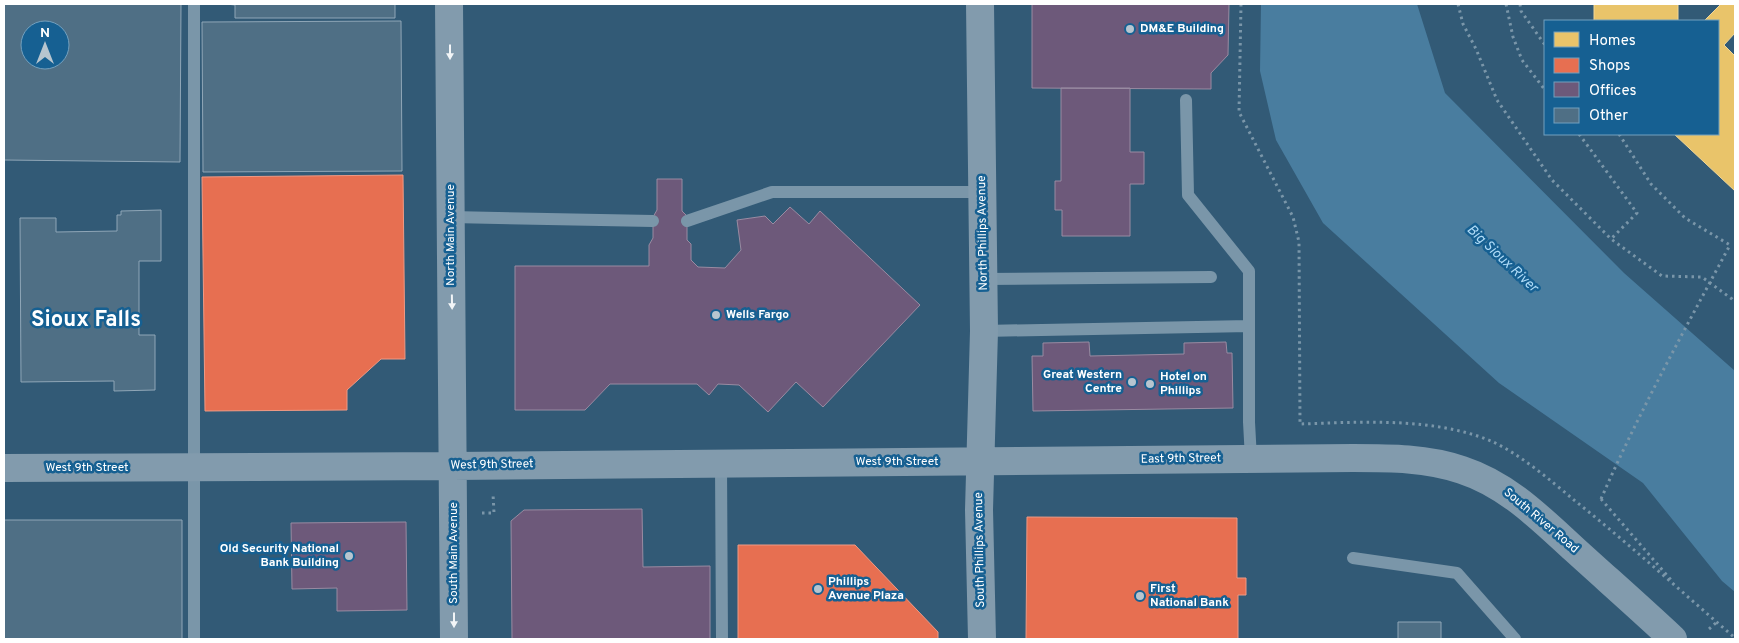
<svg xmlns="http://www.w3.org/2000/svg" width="1739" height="643" font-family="Overpass,sans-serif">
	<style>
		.water { fill: #497d9f }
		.homes { fill: #e9c46a; stroke: #f0d697 }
		.shops { fill: #e76f51; stroke: #ee9a85 }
		.offices { fill: #6d597a; stroke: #998ba2 }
		.building { fill: #4f6f85; stroke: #8fa6b7; fill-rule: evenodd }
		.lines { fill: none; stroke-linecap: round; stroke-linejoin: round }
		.path { stroke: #7a96a9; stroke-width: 3; stroke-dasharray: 2.5 4; stroke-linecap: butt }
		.lane { stroke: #7a96a9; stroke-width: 12 }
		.secondary { stroke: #829bad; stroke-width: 28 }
		.path-bridge { stroke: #7a96a9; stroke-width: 3; stroke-dasharray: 2.5 4; stroke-linecap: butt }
		.oneway { fill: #f2f5f7 }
		.poi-dot { fill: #b7c5cf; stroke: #166092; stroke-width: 2 }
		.labels { text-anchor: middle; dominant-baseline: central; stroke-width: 5; stroke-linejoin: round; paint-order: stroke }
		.poi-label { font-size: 12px; font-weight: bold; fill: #fff; stroke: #166092; text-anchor: start }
		.street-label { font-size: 12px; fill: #fff; stroke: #166092 }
		.water-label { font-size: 14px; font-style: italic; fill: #b0dcf8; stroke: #166092 }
		.town-label { font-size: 22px; font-weight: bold; fill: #fff; stroke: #166092 }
	</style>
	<rect width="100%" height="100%" fill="#325a76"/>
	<path class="water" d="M1261 4H1417L1445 93 1624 273 1735 371V592L1722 581 1643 483 1499 383 1323 223 1276 140 1260 71Z"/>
	<path class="homes" d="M1594 4H1678V21H1594Z
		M1721 4H1735V33L1724 45 1735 56V191L1674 134H1718V21H1704Z"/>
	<path class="shops" d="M403 175 405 359H381L347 390V410L205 411 202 177Z
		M1027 517 1237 518V578H1246V595H1238V639H1026Z
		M738 545H855L938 632V639H738Z"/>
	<path class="offices" d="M1032 4H1229L1228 55 1211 73V89L1032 88Z
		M1061 88H1130V152H1144V184H1130V236H1062V210H1055V181H1061Z
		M657 179H682V211L687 216V240L691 244V260L698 267 725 268 741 250 737 220 765 216 773 224 790 207 809 224 820 211 920 305 823 407 796 382 768 412 739 385 718 384 709 395 697 384H610L585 410H515V266H649V245L653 238V217L657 210Z
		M1089 342 1090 356 1184 354V343L1226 342 1227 353H1232L1233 408 1033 411 1032 356H1043V343Z
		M642 509 643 567 710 566V639H512L511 521 524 510Z
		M406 522 407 610 337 611V588L292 589 291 523Z"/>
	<path class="building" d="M4 4H181L180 162 4 160ZM30 30H60V60H30Z
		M226 4H395V18H235V5Z
		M401 21 402 171 203 172 202 22Z
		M161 210V261H139V335H155V390L114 391V381L21 382 20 218H56V232L117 231V215H121V211Z
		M4 520H182V639H4Z
		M1398 622H1441V639H1398Z"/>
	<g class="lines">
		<path class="path" d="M1241 4 1239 112 1293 217 1299 242 1300 424C1361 422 1433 417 1491 441 1520 454 1550 480 1574 500 1629 544 1682 592 1735 638
			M1458 4 1463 24 1476 49 1497 100 1552 180 1611 239 1662 276 1702 277 1732 299 1735 302
			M1506 4 1513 37 1522 60 1545 90
			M1520 4 1521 11 1545 45
			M1579 134 1637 213 1611 239
			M1619 134 1651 184 1685 218 1730 245
			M1601 499 1671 580
			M482 513H494L493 494
			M1709 629 1717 622"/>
		<path class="lane" d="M194 4V639
			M1186 100 1188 195 1249 271V422L1251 459
			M451 217 653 221
			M687 221 772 192H982
			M983 279 1211 277
			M984 331 1249 326
			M721 464 722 639
			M1353 558 1457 573 1515 639"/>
		<path class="secondary" d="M449 4 454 639
			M980 4 984 331 979 510 982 639
			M4 468 453 466 1353 458C1390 458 1427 458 1462 470 1508 485 1541 519 1575 550 1608 580 1641 609 1673 639"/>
		<path class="path-bridge" d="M1601 499C1639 412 1685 329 1730 245"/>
	</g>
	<defs><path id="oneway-solid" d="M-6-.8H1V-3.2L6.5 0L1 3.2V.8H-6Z" transform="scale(1.25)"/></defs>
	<g class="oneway">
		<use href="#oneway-solid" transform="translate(450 52) rotate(90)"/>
		<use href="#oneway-solid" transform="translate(452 302) rotate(89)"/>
		<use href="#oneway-solid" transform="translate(454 620) rotate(90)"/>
	</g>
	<g class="poi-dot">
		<circle cx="1130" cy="29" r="5"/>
		<circle cx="716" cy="315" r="5"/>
		<circle cx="1132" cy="382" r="5"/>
		<circle cx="1150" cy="384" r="5"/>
		<circle cx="349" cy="556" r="5"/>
		<circle cx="818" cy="589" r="5"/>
		<circle cx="1140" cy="596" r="5"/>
	</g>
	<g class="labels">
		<g class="poi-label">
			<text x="1140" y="29">DM&amp;E Building</text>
			<text x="726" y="315">Wells Fargo</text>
			<text x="1122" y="375" text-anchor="end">Great Western<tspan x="1122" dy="14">Centre</tspan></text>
			<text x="1160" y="377">Hotel on<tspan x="1160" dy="14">Phillips</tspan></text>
			<text x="339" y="549" text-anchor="end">Old Security National<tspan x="339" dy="14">Bank Building</tspan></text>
			<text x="828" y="582">Phillips<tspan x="828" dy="14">Avenue Plaza</tspan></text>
			<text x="1150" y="589">First<tspan x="1150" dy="14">National Bank</tspan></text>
		</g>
		<g class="street-label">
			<text transform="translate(983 233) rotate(-91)">North Phillips Avenue</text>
			<text transform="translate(451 235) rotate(-90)">North Main Avenue</text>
			<text transform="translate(1181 459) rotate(-1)">East 9th Street</text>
			<text x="897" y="462">West 9th Street</text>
			<text transform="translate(492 465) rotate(-1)">West 9th Street</text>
			<text x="87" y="468">West 9th Street</text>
			<text transform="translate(1541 521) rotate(40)">South River Road</text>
			<text transform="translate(980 550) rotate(-91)">South Phillips Avenue</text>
			<text transform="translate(454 553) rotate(-90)">South Main Avenue</text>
		</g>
		<g class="water-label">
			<text transform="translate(1502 259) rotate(43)">Big Sioux River</text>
		</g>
		<g class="town-label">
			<text x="86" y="320">Sioux Falls</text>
		</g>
	</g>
	<rect width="1739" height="643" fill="none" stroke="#ffffff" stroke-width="10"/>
	<rect x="1544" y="20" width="175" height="115" fill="#166092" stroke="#73a0be"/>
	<rect x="1554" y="32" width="25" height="15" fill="#e9c46a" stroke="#73a0be"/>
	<text x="1589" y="45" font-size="15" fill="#ffffff">Homes</text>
	<rect x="1554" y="58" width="25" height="15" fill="#e76f51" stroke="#73a0be"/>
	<text x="1589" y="70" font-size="15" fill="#ffffff">Shops</text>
	<rect x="1554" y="82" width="25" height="15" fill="#6d597a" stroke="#73a0be"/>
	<text x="1589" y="95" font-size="15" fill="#ffffff">Offices</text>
	<rect x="1554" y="108" width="25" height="15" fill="#4f6f85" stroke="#73a0be"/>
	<text x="1589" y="120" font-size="15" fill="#ffffff">Other</text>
	<g transform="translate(45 45)"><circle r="24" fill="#166092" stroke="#73a0be"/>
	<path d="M0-4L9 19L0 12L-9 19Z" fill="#b7c5cf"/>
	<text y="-8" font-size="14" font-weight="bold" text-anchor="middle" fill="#ffffff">N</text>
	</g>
</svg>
